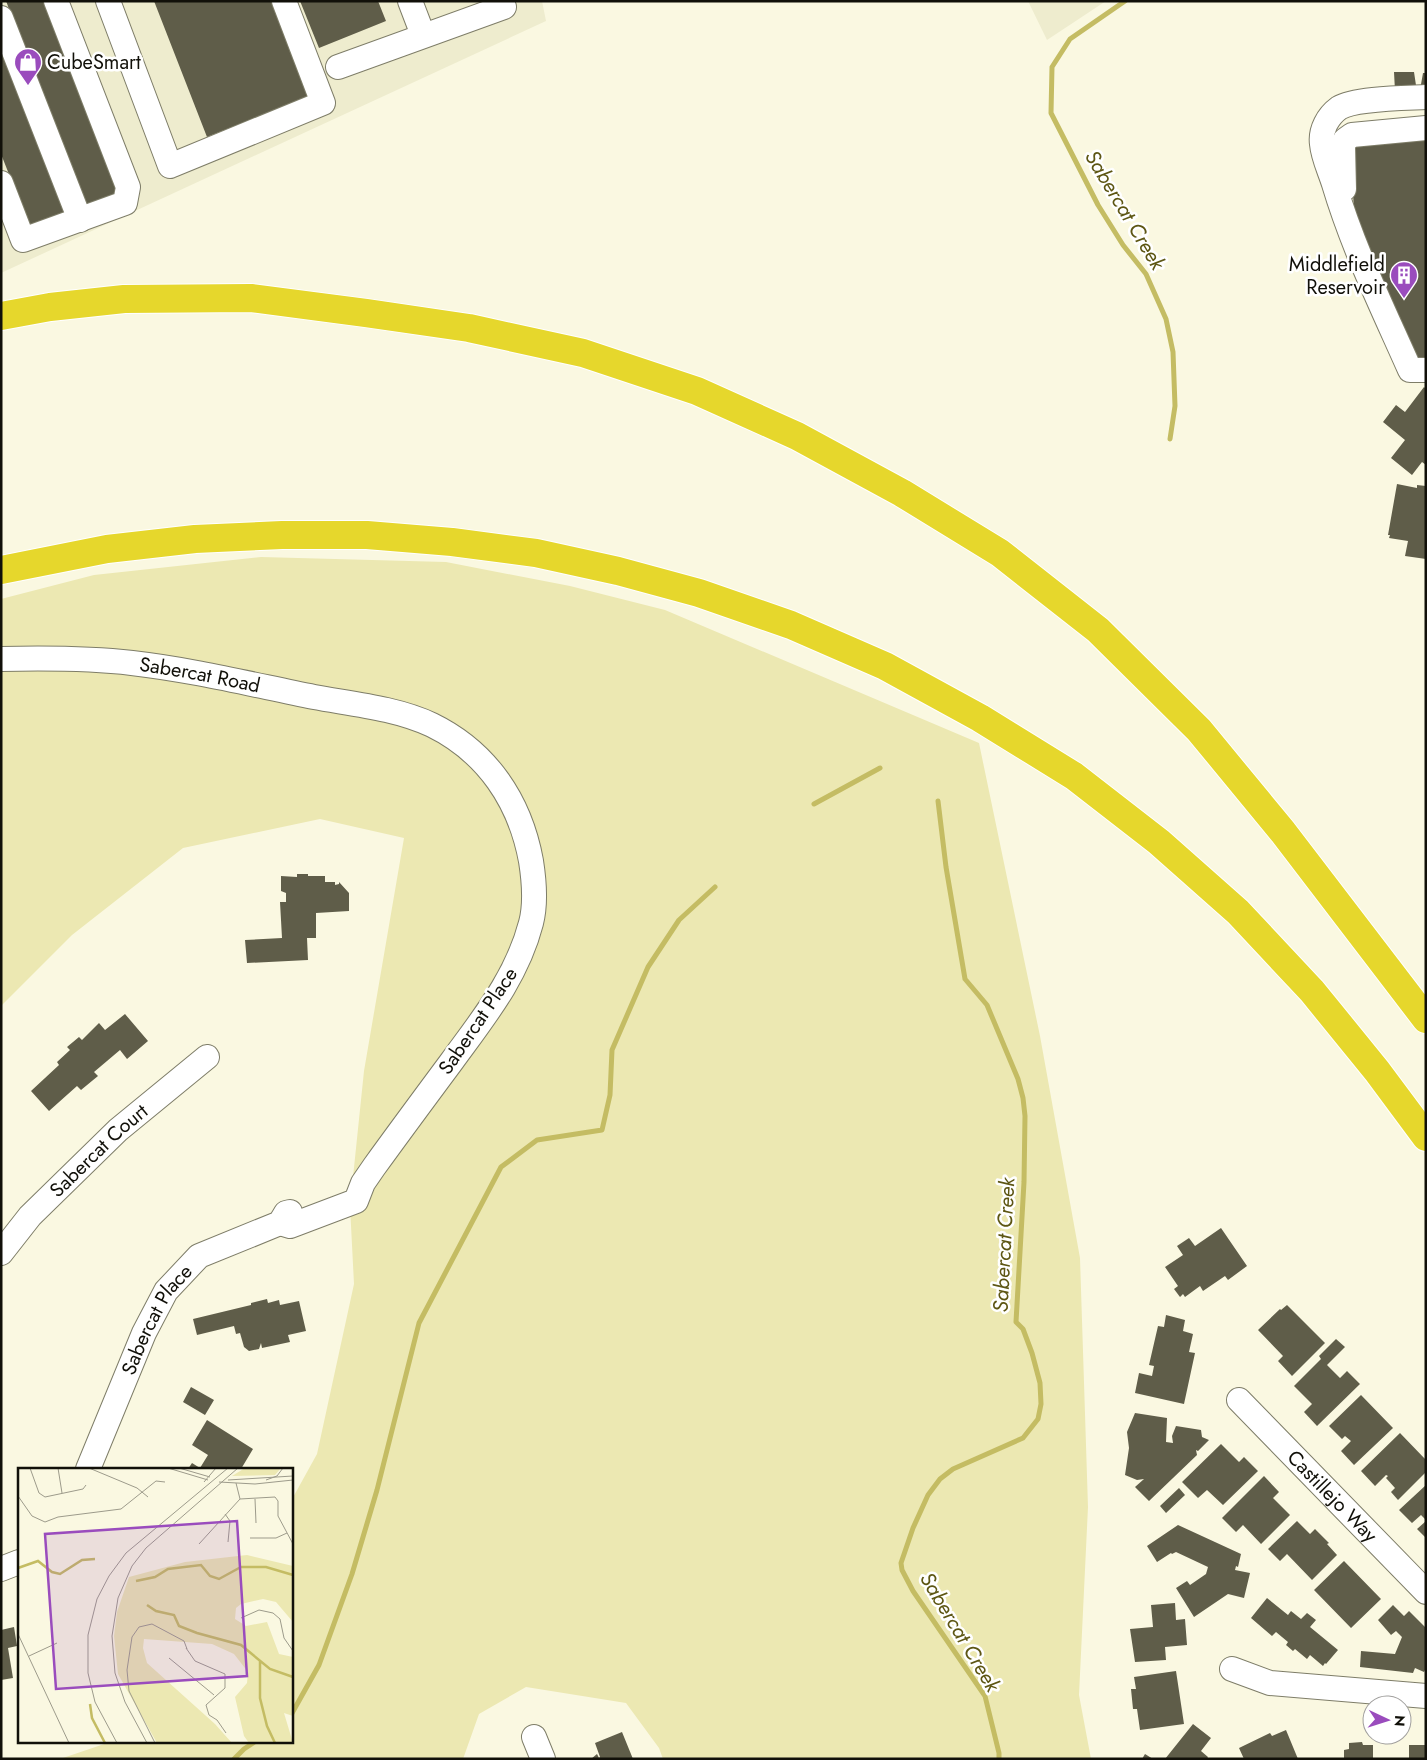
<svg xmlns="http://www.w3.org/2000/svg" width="1427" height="1760" font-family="Jost,sans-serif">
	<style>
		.built { fill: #eeecce }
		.green { fill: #ece8b2 }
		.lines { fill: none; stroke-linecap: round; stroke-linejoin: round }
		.stream { stroke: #c4bc63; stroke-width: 5 }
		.building { fill: #5f5d49 }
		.minor-casing { stroke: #7e7d68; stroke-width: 26 }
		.highway-casing { stroke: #fff; stroke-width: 30 }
		.minor { stroke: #fff; stroke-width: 24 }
		.highway { stroke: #e6d72c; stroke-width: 28 }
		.labels { text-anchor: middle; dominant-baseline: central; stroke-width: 5; stroke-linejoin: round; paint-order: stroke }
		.poi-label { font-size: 20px; fill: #111009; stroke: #fff; text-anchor: start }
		.street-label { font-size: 20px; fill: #111009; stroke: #fff }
		.water-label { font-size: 21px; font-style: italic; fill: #5d5613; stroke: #fff }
		.inset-river { fill: none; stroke: #c4bc63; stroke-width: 2.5 }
		.inset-road { fill: none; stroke: #9d9b8b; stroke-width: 1 }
		.view { fill: #9a4cbd; fill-opacity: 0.15; stroke: #9a4cbd; stroke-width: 2.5 }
		.inset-edge { fill: none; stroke: #111009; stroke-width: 2.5 }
	</style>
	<rect width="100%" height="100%" fill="#faf8e1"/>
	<path class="built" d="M1 1H542L546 21 1 273Z
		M1028 1H1106L1047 40Z"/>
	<path class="green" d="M261 557 446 562 570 586 665 610 979 743 1040 1036 1080 1258 1088 1507 1079 1695 1091 1759H663L659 1748 626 1703 526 1687 479 1714 463 1759H60L113 1741H291V1501L317 1454 354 1284 350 1206 364 1071 404 838 320 819 183 848 72 935 1 1006V599L94 575Z"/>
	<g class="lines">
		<path class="stream" d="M1125 1 1070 39 1052 67 1051 113 1098 205 1123 245 1146 274 1166 319 1173 352 1175 406 1170 439
			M938 801 946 867 965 979 987 1005 1018 1079 1023 1098 1025 1116 1024 1182 1016 1322 1023 1329 1032 1353 1040 1383 1041 1404 1038 1419 1023 1438 953 1469 940 1479 928 1495 913 1528 901 1563 902 1570 913 1591 985 1696 999 1753V1759
			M814 804 880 768
			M291 1715 319 1665 352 1574 377 1490 419 1323 501 1167 537 1140 602 1130 610 1095 612 1050 648 967 679 920 715 887
			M234 1759 244 1749 256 1741"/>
	</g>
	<path class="building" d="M6 1H47L121 195 86 209Z
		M154 1H273L310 96 207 137Z
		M300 1H378L386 21 319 48Z
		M1 44 68 215 31 230 1 154Z
		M1394 72H1414L1417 92 1395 91Z
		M1423 73H1426V91L1420 90Z
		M1426 137V367H1422L1355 238 1351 145Z
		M1424 387 1426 389V465L1422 462 1412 475 1391 458 1405 440 1383 422 1396 405 1405 412Z
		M1397 484 1417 488V485L1426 486V559L1405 556 1408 541 1389 538 1390 535H1388Z
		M297 874H308V876H325V882H335V885L339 884V882L349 893V911L316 913V938H307L308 960 247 963 245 940 282 938 280 902H286V893L281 891V876L297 877Z
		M125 1014 148 1041 127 1059 120 1050 94 1072 98 1076 81 1090 77 1086 49 1111 31 1091 59 1065 57 1062 70 1050 67 1047 79 1037 82 1040 99 1023 105 1030Z
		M1221 1228 1247 1266 1228 1280 1225 1276 1203 1291 1200 1286 1185 1297 1183 1294 1180 1297 1174 1289 1178 1286 1165 1267 1183 1255 1177 1246 1189 1238 1195 1246Z
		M267 1299 268 1303 279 1300 280 1305 299 1301 306 1331 288 1335 290 1342 262 1348 261 1343 259 1349 249 1351 244 1347 240 1333 236 1334 234 1326 197 1335 193 1319 251 1305V1303Z
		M1287 1305 1325 1343 1292 1376 1278 1361 1283 1356 1258 1330 1280 1309 1281 1310Z
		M1166 1315 1185 1320 1183 1331 1193 1334 1189 1352 1195 1353 1184 1404 1135 1393 1139 1373 1152 1376 1154 1366 1149 1365 1158 1326 1164 1327Z
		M1336 1339 1345 1347 1327 1365 1340 1378 1347 1371 1360 1384 1317 1426 1304 1412 1312 1404 1294 1386 1321 1359 1319 1356Z
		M191 1387 214 1400 205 1415 183 1402Z
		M1361 1395 1393 1428 1354 1465 1341 1451 1351 1441 1345 1436 1342 1439 1329 1426Z
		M1135 1413 1167 1418 1166 1442 1173 1443 1172 1436 1176 1426 1201 1430 1202 1437 1209 1440 1198 1451 1196 1450 1197 1455 1149 1501 1135 1487 1144 1479 1137 1480 1125 1475 1129 1448 1127 1432Z
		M207 1420 253 1449 241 1469H188L192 1463 200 1468 208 1455 192 1445Z
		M1400 1433 1426 1460V1472L1398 1500 1391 1492 1395 1488 1386 1478 1388 1476 1386 1475 1375 1486 1361 1471Z
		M1221 1444 1239 1462 1244 1457 1258 1471 1223 1505 1207 1490 1198 1498 1182 1482Z
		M1264 1476 1279 1492 1273 1498 1290 1515 1261 1544 1243 1525 1236 1532 1222 1518Z
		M1426 1485V1520L1421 1515 1412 1523 1399 1510Z
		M1179 1488 1185 1495 1166 1513 1160 1506Z
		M1297 1521 1310 1534 1315 1529 1329 1543 1327 1544 1337 1555 1312 1580 1287 1554 1280 1561 1268 1549Z
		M1426 1521V1538L1417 1529Z
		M1178 1525 1241 1554 1238 1567 1236 1566 1235 1570 1250 1573 1244 1598 1228 1594 1194 1617 1176 1588 1187 1581 1190 1585 1206 1574 1208 1567 1176 1552 1172 1554 1171 1553 1157 1562 1147 1546Z
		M1344 1561 1381 1599 1351 1628 1314 1590Z
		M1267 1598 1288 1615 1291 1611 1301 1619 1307 1613 1316 1620 1310 1627 1338 1650 1326 1664 1325 1663 1323 1666 1310 1655 1307 1659 1295 1649 1293 1651 1286 1645 1288 1642 1276 1632 1272 1636 1251 1618Z
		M1175 1603 1176 1620 1185 1619 1187 1645 1165 1647 1166 1660 1135 1662 1130 1629 1153 1627 1151 1605Z
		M1393 1605 1404 1616 1409 1611 1426 1628V1668L1424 1672 1415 1668 1413 1673 1360 1667 1361 1651 1395 1654 1402 1637 1396 1631 1391 1635 1378 1620Z
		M14 1627 17 1646 8 1648 13 1678 1 1680V1630Z
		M1176 1671 1184 1724 1140 1730 1137 1709H1133L1131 1689H1136L1134 1677Z
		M1193 1724 1211 1738 1201 1751 1208 1757 1207 1759H1165Z
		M1286 1730 1298 1759H1244L1239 1748 1270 1733 1272 1736Z
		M622 1732 633 1759H591L597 1754 599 1758 600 1757 595 1743Z
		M1362 1742 1363 1745H1373V1759H1344V1750L1349 1749V1743Z
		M1409 1745H1426V1759H1409Z
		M1145 1754 1153 1759H1142Z"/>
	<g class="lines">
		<g class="minor-casing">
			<g id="minor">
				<path d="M108 1 170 166 323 103 284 1"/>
				<path d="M410 1 423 35"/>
				<path d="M1 18 80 220"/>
				<path d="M338 67 504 7"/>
				<path d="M1426 97C1406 98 1355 98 1339 108 1328 116 1320 130 1322 144 1323 157 1330 171 1334 184 1353 248 1383 309 1410 370H1426"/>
				<path d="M1 183 23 240 125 203 128 187 56 1"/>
				<path d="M1344 189 1343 146 1345 140 1352 135 1426 128"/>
				<path id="s1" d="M1 659C45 658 89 658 132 663 193 670 254 685 314 697 352 704 396 708 432 725 487 752 520 801 531 861 534 880 536 904 531 923 517 977 484 1017 452 1061 426 1096 400 1131 374 1167L363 1183 356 1201 290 1226 280 1223"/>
				<path id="s2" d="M1 1253 30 1216 118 1130 207 1057"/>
				<path id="s3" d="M1239 1400 1426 1592"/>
				<path id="s4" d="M88 1469 144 1333 166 1291 199 1256 280 1223 286 1213 290 1212"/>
				<path d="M1 1569 19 1562"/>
				<path d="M1232 1669 1270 1683 1426 1696"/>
				<path d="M534 1737 543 1759"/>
			</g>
		</g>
		<g class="highway-casing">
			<path id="highway" d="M1 316 50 307 124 299 251 298 366 313 469 328 583 353 697 391 797 436 902 493 1000 553 1098 630 1199 730 1283 832 1426 1019
				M1 570 107 549 195 539 282 535H367L452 542 536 553 618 571 699 593 791 625 885 666 980 718 1074 776 1159 842 1238 912 1312 991 1377 1071 1426 1137"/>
		</g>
		<use href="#minor" class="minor"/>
		<use href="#highway" class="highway"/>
	</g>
	<defs>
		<g id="shop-pin" transform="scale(1.4375)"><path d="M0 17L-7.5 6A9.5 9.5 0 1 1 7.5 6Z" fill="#9a4cbd" stroke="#fff"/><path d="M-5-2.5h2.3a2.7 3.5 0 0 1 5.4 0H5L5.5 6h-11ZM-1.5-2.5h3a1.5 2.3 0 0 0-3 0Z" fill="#fff"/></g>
		<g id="building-pin" transform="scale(1.4375)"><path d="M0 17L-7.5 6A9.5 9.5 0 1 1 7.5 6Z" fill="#9a4cbd" stroke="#fff"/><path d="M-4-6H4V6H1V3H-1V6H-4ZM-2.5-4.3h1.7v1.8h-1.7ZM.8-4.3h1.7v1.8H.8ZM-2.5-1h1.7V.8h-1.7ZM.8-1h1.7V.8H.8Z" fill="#fff"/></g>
	</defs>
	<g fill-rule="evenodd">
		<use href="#shop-pin" x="28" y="62"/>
		<use href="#building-pin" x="1404" y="275"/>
	</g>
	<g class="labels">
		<g class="poi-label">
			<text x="47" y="62">CubeSmart</text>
			<text x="1385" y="264" text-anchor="end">Middlefield<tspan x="1385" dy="23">Reservoir</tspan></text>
		</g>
		<g class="street-label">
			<text stroke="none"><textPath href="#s1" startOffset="200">Sabercat Road</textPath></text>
			<text transform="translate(478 1021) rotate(-56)">Sabercat Place</text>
			<text stroke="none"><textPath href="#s2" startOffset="142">Sabercat Court</textPath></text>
			<text stroke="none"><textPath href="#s4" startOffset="165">Sabercat Place</textPath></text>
			<text stroke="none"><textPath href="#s3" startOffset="134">Castillejo Way</textPath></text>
		</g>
		<g class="water-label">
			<text transform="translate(1125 210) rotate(59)">Sabercat Creek</text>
			<text transform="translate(1004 1245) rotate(-87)">Sabercat Creek</text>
			<text transform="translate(960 1632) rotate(59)">Sabercat Creek</text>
		</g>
	</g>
	<g transform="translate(18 1468)">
		<rect width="275" height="275" fill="#faf8e1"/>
		<path d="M227 0H263L257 7 214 8ZM229 87 275 98V154L258 134 245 131 223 136 218 140 217 151 228 158 249 154 261 186 275 189V248L266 245 275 275H231L226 268 217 229 229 215 230 204 216 186 194 176 126 171 125 180 129 195 197 256 214 275H139L100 206 96 168 99 144 111 109 167 94Z" fill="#ece8b2"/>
		<path class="inset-river" d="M0 100 20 93 34 104 42 106 64 92 77 91M118 113 137 109 150 101 183 97 192 108 201 111 223 99H248L275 107M129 137 138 143 156 147 161 158 179 165 223 177 252 201 275 209M242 193V230L249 258 257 275M72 236 74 250 87 275"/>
		<path class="inset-road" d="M12 0 21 25 27 29 65 21 68 17M40 0 44 25M71 0 119 20 130 29M150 0 190 12M161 0 192 9M210 12 275 8M248 12 259 8 265 0M186 14 198 0M201 14 237 16 275 12M218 15 222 31M0 28 14 48 27 54 40 49 103 41 138 13 147 14M237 31 238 55M207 46 212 53 210 74M232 70H258L269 65M181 76 222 31 257 29 260 33V48L275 76M223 150 241 142 255 145 262 151 266 170 275 183M0 166 51 275M168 180 177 193 207 206V220L188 237 191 247 199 252 208 265M11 188 39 175M151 190 196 227M99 275 77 234 70 205V167L79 131 91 108 108 85 210 0M129 275 107 234 97 205 94 168 100 130 114 98 128 80 220 0M137 275 111 223 109 202 114 169 121 159 134 156 166 173 169 181"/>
		<path class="view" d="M219 53 229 208 38 221 27 66Z"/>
		<rect width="275" height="275" class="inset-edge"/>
	</g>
	<rect width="1427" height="1760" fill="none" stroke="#111009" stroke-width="5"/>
	<g transform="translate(1387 1720) rotate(94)"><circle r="24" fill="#ffffff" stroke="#a09f9d"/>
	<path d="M0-4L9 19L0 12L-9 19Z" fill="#9a4cbd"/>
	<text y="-8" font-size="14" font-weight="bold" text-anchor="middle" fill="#111009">N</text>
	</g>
</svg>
